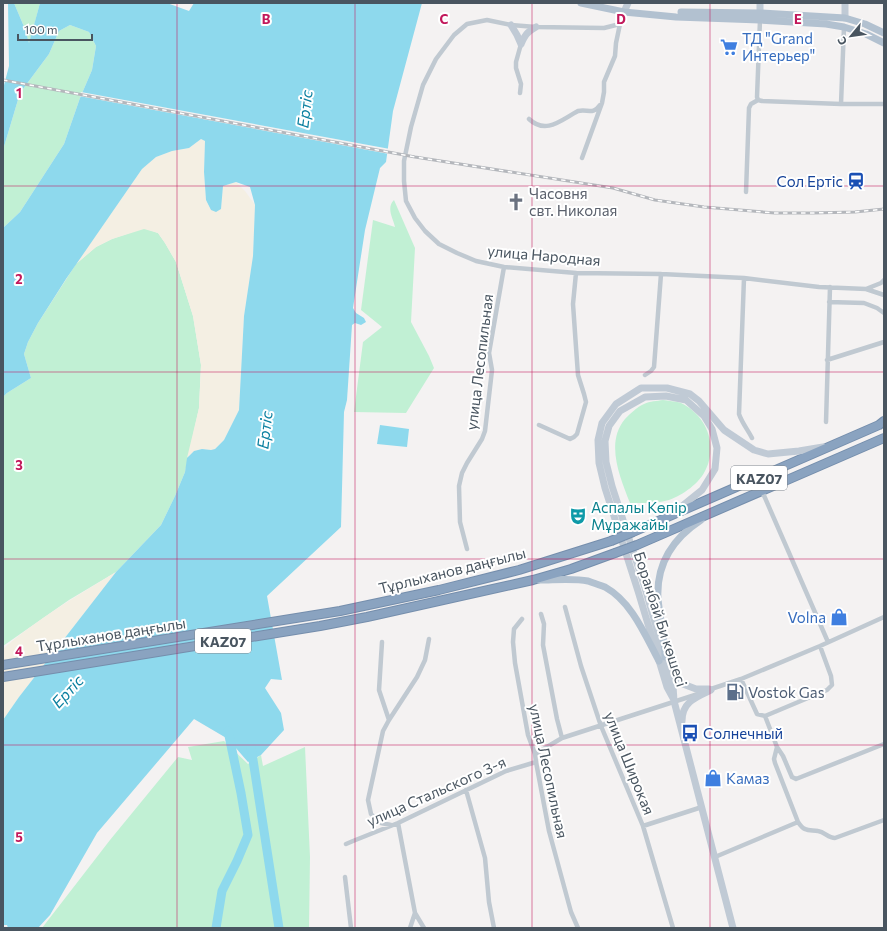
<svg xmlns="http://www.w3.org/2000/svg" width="887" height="931" font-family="Commissioner,sans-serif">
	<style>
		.green { fill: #c1f0d4 }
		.sand { fill: #f4efe3 }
		.water { fill: #8ed9ed }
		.pier { fill: #f4f2f2 }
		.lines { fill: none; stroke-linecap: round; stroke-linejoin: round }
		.river { stroke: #8ed9ed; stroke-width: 9 }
		.highway-casing { stroke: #758eac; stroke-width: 10 }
		.street { stroke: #c0c9d1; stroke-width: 4.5 }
		.secondary { stroke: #c0cad5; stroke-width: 7 }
		.primary { stroke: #b2c1d0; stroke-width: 7 }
		.highway { stroke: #8aa3c0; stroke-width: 8 }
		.rail-casing { stroke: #b4b7bc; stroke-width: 3 }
		.rail { stroke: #fff; stroke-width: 1.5; stroke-dasharray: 4.5; stroke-linecap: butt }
		.highway-bridge-casing { stroke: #758eac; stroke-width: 10; stroke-linecap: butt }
		.highway-bridge { stroke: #8aa3c0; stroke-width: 8 }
		.grid { fill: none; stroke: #c2185b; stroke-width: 1; stroke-opacity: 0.55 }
		.labels { text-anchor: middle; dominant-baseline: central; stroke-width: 4; stroke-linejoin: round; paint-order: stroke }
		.shield { fill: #fff; stroke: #808890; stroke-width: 1 }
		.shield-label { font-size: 14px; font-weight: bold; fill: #495560 }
		.shop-label { font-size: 15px; fill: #366cbe; stroke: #fff; text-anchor: start }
		.transit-label { font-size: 15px; fill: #164399; stroke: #fff; text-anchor: end }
		.worship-label { font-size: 15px; fill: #5b616d; stroke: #fff; text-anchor: start }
		.street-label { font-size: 15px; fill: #495560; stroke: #fff }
		.culture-label { font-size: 15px; fill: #0d838f; stroke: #fff; text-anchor: start }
		.service-label { font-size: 15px; fill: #4e5e75; stroke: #fff; text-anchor: start }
		.water-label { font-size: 16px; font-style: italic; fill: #0c80a0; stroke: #fff }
		.grid-label { font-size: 13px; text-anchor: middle; font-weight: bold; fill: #c2185b; stroke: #fff; stroke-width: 4; stroke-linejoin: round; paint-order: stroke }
	</style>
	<rect width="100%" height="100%" fill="#f4f2f2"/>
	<path class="green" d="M14 3H40L29 44 25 29Z
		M70 25 89 32 96 46 92 70 80 98 64 144 20 212 3 228V150L20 93 49 54 59 31Z
		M394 200 415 248 411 322 429 356 434 368 406 413 354 412 363 342 382 327 361 310 373 220 395 227C393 218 386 208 394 200Z
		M144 228 158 233 165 243 176 262 193 316 201 365 199 408 185 472 175 496 161 525 116 572 69 600 3 646V397L7 393 31 378 24 354 28 342 38 323 76 264 96 247 112 239Z
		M663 400C668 401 675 401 681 403 706 415 718 444 706 469 700 483 683 495 669 500 656 504 644 503 630 503 620 477 605 443 625 419 631 413 637 407 644 404 650 401 657 401 663 400Z
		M224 741 248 764 261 755 263 766 305 747 310 857 309 928H42L110 840 178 757 192 760 188 747Z"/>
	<path class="sand" d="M201 139 205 141 204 172 206 200 211 210 221 209 223 186 236 182 245 191 255 205 253 256 244 316 239 410 224 440 215 449 211 450 202 449 194 451 187 458 199 408 201 365 193 316 176 262 165 243 158 233 144 229 112 239 96 247 76 264 142 169 156 157 172 151 189 148Z
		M116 572 19 697 3 720V649C37 619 77 596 116 572Z"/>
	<path class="water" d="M8 3H14L25 29 29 43 40 3H167L189 11 194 3H422L393 111 386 162 380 168 365 230 353 308 356 313 364 318 366 322 361 325 355 323 352 325 347 400 344 412 341 527 267 596 282 680 271 679 265 688 281 713 284 730 261 755 248 762 228 739 194 719 97 833 50 915 38 928H8L7 925H3V720L19 697 116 572 161 525 175 496 185 472 187 458 194 451 202 449 211 450 215 449 224 440 239 410 244 316 253 256 255 205 250 187 236 182 223 186 221 209 216 212 211 210 206 200 204 172 205 141 201 139 189 148 172 151 156 157 142 169 66 279 38 323 28 342 24 354 31 378 7 393 3 397V228L20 212 64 144 80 98 92 70 96 46 89 32 70 25 59 31 49 54 20 93 3 150V89L9 66Z
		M380 425 409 429 407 447 377 444Z"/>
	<path class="pier" d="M81 92 390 149 389 154 79 96Z"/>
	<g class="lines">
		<path class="river" d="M251 747 279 928
			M216 928 222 891 237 861 248 835 241 793 228 731"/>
		<g class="highway-casing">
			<path id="highway" d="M633 532 879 425 884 421
				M637 545 884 438
				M3 665 340 611 439 590 519 570 611 541
				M3 677 320 626 367 617 533 580 571 569 615 553"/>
		</g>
		<path class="street" d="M760 20 757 97 758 100 762 101 841 104H884
			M620 24 604 28 536 27 511 25 487 20 467 24 454 35 436 59 423 85 411 127 404 161V181L406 201 415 218 425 231 439 244 457 253 476 261 504 267 576 273 661 274 744 278 819 287 866 289 884 295
			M520 93 521 84 516 68V62L521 44
			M841 104 844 27
			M529 119C546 135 561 120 578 111 588 109 593 115 600 105
			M582 158 602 103 604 92V82L615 56 616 43 620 24 624 12
			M746 192 749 108 751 104 758 100
			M744 278 739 414C742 423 748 430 752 438
			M866 289 881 283 884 280
			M829 302 864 303 877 308 884 313
			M827 360 884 342
			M645 375 651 371 654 367 661 274
			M826 422 830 287
			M539 425 570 439 574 437 577 434 586 402 584 394 578 375 576 347 573 304 576 273
			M762 491 828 642
			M467 549 460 522 459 486 462 473 467 463 482 439 485 431 492 370 489 353 504 267
			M565 607 581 666 601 726 643 826 673 928
			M541 614 544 624 543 645 557 719 562 738
			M522 619 514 629 513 642 515 663 528 735 535 754 536 762 549 831 571 912 578 928
			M382 642 379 690 389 720
			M741 679 757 714 765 716 827 690 832 685 831 676 820 646
			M708 690 741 679 820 646 884 617
			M765 716 777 747 783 756 792 777 796 779 884 744
			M777 747 774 759 775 763 798 822C800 825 802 828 805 829 809 831 813 830 818 831 825 832 828 838 835 838L884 820
			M535 754 562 738 698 694
			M466 790 485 858 489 902 494 928
			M398 823 415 913 424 928
			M391 825 381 823 375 818 371 814 368 800 383 731 389 720 417 677 425 660 429 639
			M643 826 702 807
			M346 844 353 841 398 823 506 771 536 762
			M715 857 798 822
			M345 877 351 928
			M410 928 415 913"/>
		<path class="secondary" d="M624 12 628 3
			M760 18V3
			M845 18V3
			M511 25 517 35 521 44
			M521 44C525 35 527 32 536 27
			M676 511 702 490 715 469 717 448 712 429 704 416 686 400 666 396 645 397 620 411 609 426 605 441 606 462 612 486 645 588 665 657 673 686 674 701 733 928
			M670 675 683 684 696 689H709
			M673 698 667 687 638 591 605 488 599 463 598 440 602 423 616 404 641 388H667L690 394 699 401 724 430 754 450 768 454 799 451 823 447
			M682 721C682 702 696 697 711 690"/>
		<path class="primary" d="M581 3 624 12 676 17 760 20 826 24 844 27 866 34 884 43
			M681 12 760 13 845 18 865 24 884 33
			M539 580C554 580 574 578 588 581 593 583 600 585 605 587 632 602 645 635 659 661
			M665 657C665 638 660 619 658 599 656 564 672 539 701 520"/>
		<use href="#highway" class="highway"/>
		<g class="rail-casing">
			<path id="rail" d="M3 80 415 157 613 188 655 200 704 207 775 213H813L855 212 884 209"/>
		</g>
		<use href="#rail" class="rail"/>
		<g class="highway-bridge-casing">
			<path id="highway-bridge" d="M611 541 633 532
				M615 553 637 545"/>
		</g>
		<use href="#highway-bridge" class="highway-bridge"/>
	</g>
	<path class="grid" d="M177 3V928M355 3V928M532 3V928M710 3V928M3 186H884M3 372H884M3 559H884M3 745H884"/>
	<defs>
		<g id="supermarket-bare" transform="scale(1.38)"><path d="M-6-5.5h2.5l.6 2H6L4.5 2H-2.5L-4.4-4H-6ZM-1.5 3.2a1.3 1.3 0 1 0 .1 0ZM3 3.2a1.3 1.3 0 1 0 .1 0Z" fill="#3f7fe0" stroke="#fff" stroke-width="2.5" paint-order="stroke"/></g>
		<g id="station-bare" transform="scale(1.38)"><path d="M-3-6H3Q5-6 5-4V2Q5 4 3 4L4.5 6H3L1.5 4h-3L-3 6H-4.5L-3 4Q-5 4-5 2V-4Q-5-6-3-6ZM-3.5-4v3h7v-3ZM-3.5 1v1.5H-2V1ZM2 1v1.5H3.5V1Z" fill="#1a4fb4" stroke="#fff" stroke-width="2.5" paint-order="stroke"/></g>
		<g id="church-bare" transform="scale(1.38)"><path d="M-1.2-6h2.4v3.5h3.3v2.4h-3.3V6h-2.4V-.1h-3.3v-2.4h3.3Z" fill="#6b7280" stroke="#fff" stroke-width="2.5" paint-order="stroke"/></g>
		<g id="theatre-bare" transform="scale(1.38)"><path d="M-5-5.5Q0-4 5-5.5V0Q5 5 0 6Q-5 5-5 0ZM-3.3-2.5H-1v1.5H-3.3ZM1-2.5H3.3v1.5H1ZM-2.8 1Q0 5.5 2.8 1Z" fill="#0f9aa8" stroke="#fff" stroke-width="2.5" paint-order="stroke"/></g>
		<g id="shop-bare" transform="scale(1.38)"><path d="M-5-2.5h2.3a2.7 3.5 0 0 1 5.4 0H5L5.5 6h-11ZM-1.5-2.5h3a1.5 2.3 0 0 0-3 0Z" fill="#3f7fe0" stroke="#fff" stroke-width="2.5" paint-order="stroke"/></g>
		<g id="fuel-bare" transform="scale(1.38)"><path d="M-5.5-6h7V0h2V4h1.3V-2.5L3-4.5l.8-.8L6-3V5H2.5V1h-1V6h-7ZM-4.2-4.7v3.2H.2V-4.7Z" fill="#5c6f8a" stroke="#fff" stroke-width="2.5" paint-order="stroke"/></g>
		<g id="bus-bare" transform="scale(1.38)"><path d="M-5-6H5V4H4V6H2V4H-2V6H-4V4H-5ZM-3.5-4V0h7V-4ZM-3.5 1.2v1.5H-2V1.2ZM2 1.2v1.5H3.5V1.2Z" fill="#1a4fb4" stroke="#fff" stroke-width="2.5" paint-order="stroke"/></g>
	</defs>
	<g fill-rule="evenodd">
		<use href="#supermarket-bare" x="729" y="47"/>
		<use href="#station-bare" x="856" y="181"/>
		<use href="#church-bare" x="516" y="202"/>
		<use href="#theatre-bare" x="578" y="516"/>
		<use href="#shop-bare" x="839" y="617"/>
		<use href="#fuel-bare" x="735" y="692"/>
		<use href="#bus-bare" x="690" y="733"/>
		<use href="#shop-bare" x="713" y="778"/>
	</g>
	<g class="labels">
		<g class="shield">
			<rect x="731" y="466" width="56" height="24" rx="3"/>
			<rect x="195" y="629" width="56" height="24" rx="3"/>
		</g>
		<g class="shield-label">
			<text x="759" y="478">KAZ07</text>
			<text x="223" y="641">KAZ07</text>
		</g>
		<g class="shop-label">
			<text x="742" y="38">ТД "Grand<tspan x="742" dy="17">Интерьер"</tspan></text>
			<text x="826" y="617" text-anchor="end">Volna</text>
			<text x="726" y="778">Камаз</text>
		</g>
		<g class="transit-label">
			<text x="843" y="181">Сол Ертіс</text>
			<text x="703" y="733" text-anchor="start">Солнечный</text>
		</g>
		<g class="worship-label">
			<text x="529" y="193">Часовня<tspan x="529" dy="17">свт. Николая</tspan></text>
		</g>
		<g class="street-label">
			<text transform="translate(544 255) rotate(5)">улица Народная</text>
			<text transform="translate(479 362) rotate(-83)">улица Лесопильная</text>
			<text transform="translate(452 570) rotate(-14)">Тұрлыханов даңғылы</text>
			<text transform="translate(661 619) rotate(72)">Боранбай Би көшесі</text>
			<text transform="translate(111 634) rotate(-9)">Тұрлыханов даңғылы</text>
			<text transform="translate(630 763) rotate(68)">улица Широкая</text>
			<text transform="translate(549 771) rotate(78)">улица Лесопильная</text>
			<text transform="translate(436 791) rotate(-24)">улица Стальского 3-я</text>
		</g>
		<g class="culture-label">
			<text x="591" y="507">Аспалы Көпір<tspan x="591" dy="17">Мұражайы</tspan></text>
		</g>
		<g class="service-label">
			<text x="748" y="692">Vostok Gas</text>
		</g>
		<g class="water-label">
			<text transform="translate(304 109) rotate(-83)">Ертіс</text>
			<text transform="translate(264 430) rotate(-83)">Ертіс</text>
			<text transform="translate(67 691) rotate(-47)">Ертіс</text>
		</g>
	</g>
	<g class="grid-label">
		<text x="266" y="24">B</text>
		<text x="444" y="24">C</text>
		<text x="621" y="24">D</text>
		<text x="798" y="24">E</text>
		<text x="19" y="98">1</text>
		<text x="19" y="284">2</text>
		<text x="19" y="470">3</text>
		<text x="19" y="656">4</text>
		<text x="19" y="842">5</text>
	</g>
	<rect width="887" height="931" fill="none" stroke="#495560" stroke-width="8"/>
	<g transform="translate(851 36) rotate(241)" stroke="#ffffff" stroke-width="3" paint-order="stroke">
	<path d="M0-3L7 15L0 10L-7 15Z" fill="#495560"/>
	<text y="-6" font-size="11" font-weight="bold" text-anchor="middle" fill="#495560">С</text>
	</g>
	<path d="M18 34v6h74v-6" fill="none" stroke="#495560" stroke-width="2"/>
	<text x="24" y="34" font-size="12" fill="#495560" stroke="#ffffff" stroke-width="3" paint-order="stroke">100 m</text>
</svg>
